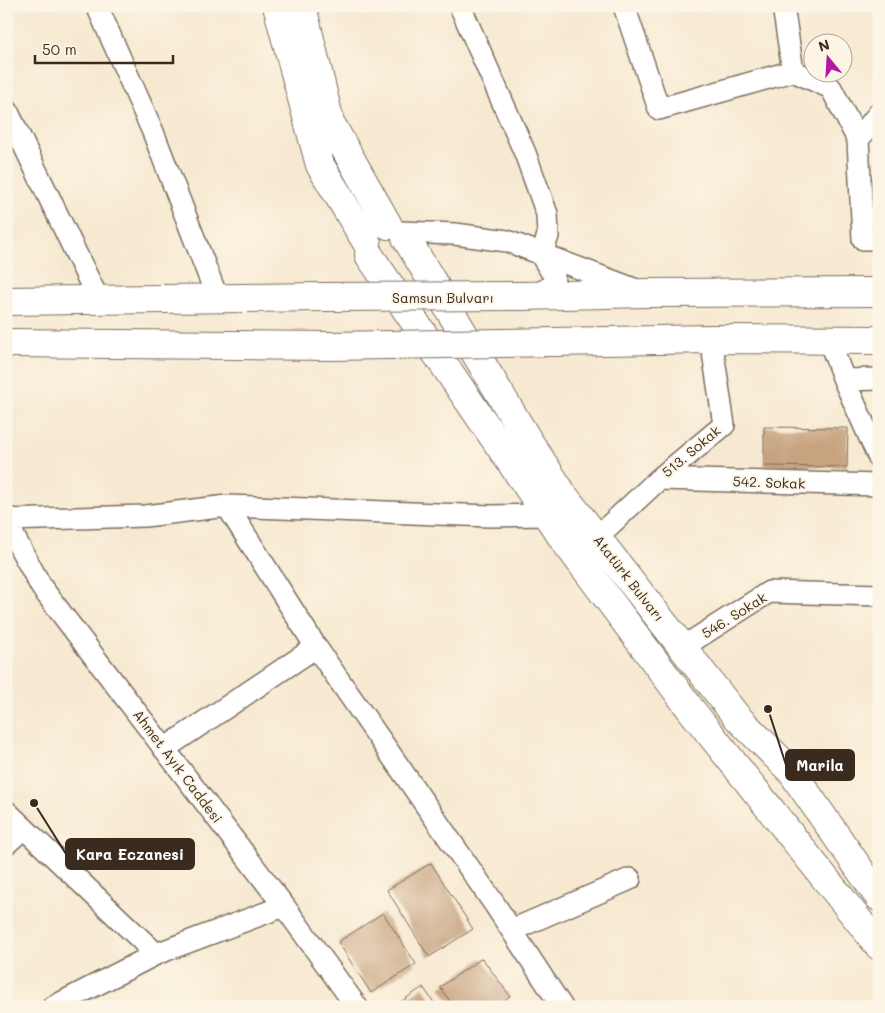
<svg xmlns="http://www.w3.org/2000/svg" width="885" height="1013" font-family="Mali,sans-serif">
	<style>
		.building { fill: #c7a380 }
		.lines { fill: none; stroke-linecap: round; stroke-linejoin: round }
		.street-casing { stroke: #7d6d5d; stroke-width: 24 }
		.secondary-casing { stroke: #7d6d5d; stroke-width: 30 }
		.primary-casing { stroke: #7d6d5d; stroke-width: 30 }
		.street { stroke: #fff; stroke-width: 21 }
		.secondary { stroke: #fff; stroke-width: 28 }
		.primary { stroke: #fff; stroke-width: 28 }
		.primary-bridge-casing { stroke: #7d6d5d; stroke-width: 30; stroke-linecap: butt }
		.primary-bridge { stroke: #fff; stroke-width: 28 }
		.labels { text-anchor: middle; dominant-baseline: central; stroke-width: 4; stroke-linejoin: round; paint-order: stroke }
		.street-label { font-size: 14px; fill: #3b2a1e; stroke: #fcf5e5 }
		.leader { fill: none; stroke: #3b2a1e; stroke-width: 2 }
		.callout-dot { fill: #3b2a1e; stroke: #fcf5e5; stroke-width: 2 }
		.callout { fill: #3b2a1e; stroke: #3b2a1e; stroke-width: 2 }
		.callout-label { font-size: 15px; text-anchor: middle; font-weight: bold; fill: #fff }
	</style>
	<rect width="100%" height="100%" fill="#fcf5e5"/>
	<filter id="ink" filterUnits="userSpaceOnUse"><feTurbulence type="fractalNoise" baseFrequency=".02" numOctaves="2"/><feDisplacementMap in="SourceGraphic" scale="10" xChannelSelector="R" yChannelSelector="G"/><feConvolveMatrix kernelMatrix="1 2 1 2 8 2 1 2 1" color-interpolation-filters="sRGB"/></filter>
	<filter id="wash" filterUnits="userSpaceOnUse"><feTurbulence type="fractalNoise" baseFrequency=".0096" numOctaves="4" result="noise"/><feDisplacementMap in="SourceGraphic" scale="20" xChannelSelector="R" yChannelSelector="G"/><feGaussianBlur stdDeviation="1.12" result="paint"/><feColorMatrix in="noise" values="0 0 0 0 0 0 0 0 0 0 0 0 0 0 0 0 0 1.4 0 .05"/><feComposite in="paint" operator="in"/></filter>
	<g filter="url(#wash)">
		<rect width="100%" height="100%" fill="#f7e9d1"/>
		<g id="blocks">
			<path class="building" d="M764 427 848 428 847 467 764 466Z
				M431 863 473 929 429 957 387 890Z
				M383 913 416 964 371 993 338 942Z
				M482 958 510 996 496 1007H454L440 987Z
				M423 987 437 1007H393Z"/>
		</g>
	</g>
	<g filter="url(#ink)">
		<use href="#blocks" fill-opacity="0" stroke="#7d6d5d" stroke-width="1"/>
		<g class="lines">
			<g class="street-casing">
				<path id="street" d="M97 6 153 132 217 297
					M460 6 525 153 547 214 548 236 541 255
					M624 6 659 109 793 71 831 88 858 140 863 239H879
					M783 6 793 71
					M6 108 98 299
					M858 140 879 113
					M401 232 455 234 507 241 634 289
					M535 296 553 285 554 276 541 255
					M829 340 844 380 879 458
					M844 380 879 379
					M659 479 879 485
					M227 506 316 647 495 905 562 1007
					M13 519V535L42 588 284 906 357 1007
					M6 520 145 516 227 506 490 516 546 515
					M597 537 659 479 724 425 711 339
					M683 647 769 592 879 595
					M164 749 316 647
					M6 811 156 954
					M6 844 24 828
					M512 930 630 879
					M53 1007 156 954 284 906"/>
			</g>
			<g class="secondary-casing">
				<path id="secondary" d="M277 6 320 165 367 243
					M302 6 330 122 388 225
					M406 238 526 437 564 496 737 717 791 771 879 897
					M369 255 564 540 692 711 879 946"/>
			</g>
			<g class="primary-casing">
				<path id="primary" d="M522 296 647 293 879 292
					M6 301 323 297
					M553 342 711 339 879 340
					M6 343 331 346"/>
			</g>
			<use href="#street" class="street"/>
			<use href="#secondary" class="secondary"/>
			<use href="#primary" class="primary"/>
			<g class="primary-bridge-casing">
				<path id="primary-bridge" d="M323 297 522 296
					M331 346 553 342"/>
			</g>
			<use href="#primary-bridge" class="primary-bridge"/>
		</g>
	</g>
	<g class="labels">
		<g class="street-label">
			<text x="443" y="297">Samsun Bulvarı</text>
			<text transform="translate(691 451) rotate(-40)">513. Sokak</text>
			<text transform="translate(769 482) rotate(2)">542. Sokak</text>
			<text transform="translate(629 578) rotate(52)">Atatürk Bulvarı</text>
			<text transform="translate(734 615) rotate(-32)">546. Sokak</text>
			<text transform="translate(178 766) rotate(53)">Ahmet Ayık Caddesi</text>
		</g>
	</g>
	<path class="leader" d="M768 709L786 765M34 803L66 854"/>
	<g class="callout-dot">
		<circle cx="768" cy="709" r="5"/>
		<circle cx="34" cy="803" r="5"/>
	</g>
	<g class="callout">
		<rect x="786" y="750" width="68" height="30" rx="5"/>
		<rect x="66" y="839" width="128" height="30" rx="5"/>
	</g>
	<g class="callout-label">
		<text x="820" y="771">Marila</text>
		<text x="130" y="860">Kara Eczanesi</text>
	</g>
	<rect width="885" height="1013" fill="none" stroke="#fcf5e5" stroke-width="25"/>
	<g transform="translate(828 58) rotate(342)"><circle r="24" fill="#fcf5e5" stroke="#afa495"/>
	<path d="M0-4L9 19L0 12L-9 19Z" fill="#b5179e"/>
	<text y="-8" font-size="14" font-weight="bold" text-anchor="middle" fill="#3b2a1e">N</text>
	</g>
	<path d="M35 55v8h138v-8" fill="none" stroke="#3b2a1e" stroke-width="2.5"/>
	<text x="42" y="55" font-size="15" fill="#3b2a1e" stroke="#fcf5e5" stroke-width="4" paint-order="stroke">50 m</text>
</svg>
